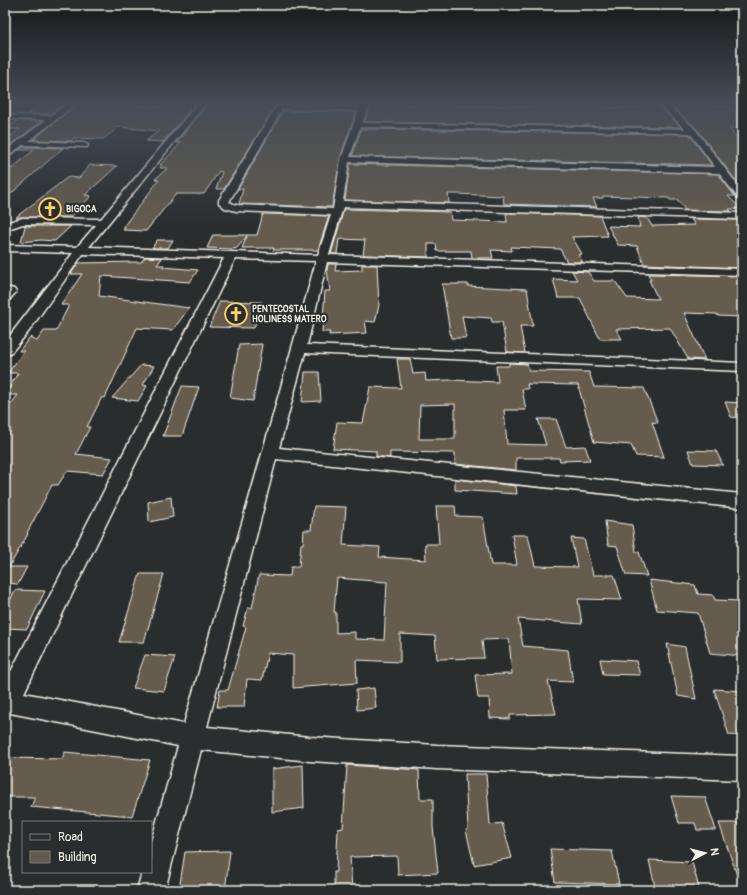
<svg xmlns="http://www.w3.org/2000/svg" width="747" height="895" font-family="Pangolin,sans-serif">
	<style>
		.building { fill: #655b4d; stroke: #f4f1e8; fill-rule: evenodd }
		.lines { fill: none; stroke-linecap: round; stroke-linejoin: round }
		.minor-casing { stroke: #f4f1e8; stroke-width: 3 }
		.minor { fill: #2a2d2e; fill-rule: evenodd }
		.labels { text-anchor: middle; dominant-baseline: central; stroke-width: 4; stroke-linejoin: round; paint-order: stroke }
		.far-poi-label { font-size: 9px; font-weight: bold; fill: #f4f1e8; stroke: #2a2d2e; text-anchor: start }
	</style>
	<rect width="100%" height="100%" fill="#2a2d2e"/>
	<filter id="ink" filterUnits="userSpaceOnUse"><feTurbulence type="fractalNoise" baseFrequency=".025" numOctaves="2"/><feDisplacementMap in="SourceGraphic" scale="8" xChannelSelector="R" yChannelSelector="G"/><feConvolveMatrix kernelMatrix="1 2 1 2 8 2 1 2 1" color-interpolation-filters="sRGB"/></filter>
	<g filter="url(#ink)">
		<path class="building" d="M48 102H67L50 114H27L39 105Z
			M79 102H115L112 104 164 107 171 102H197L163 142 146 141 159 131 118 127 104 139 74 138 71 141 33 140Z
			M248 102 288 103 280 104 275 106 224 189H216L222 172 219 171 204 194H176L146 231 123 230 126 227H123L159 180 155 179 168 168H160L162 165H160L181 143H176L207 105H246Z
			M389 104 559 107 557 104 602 105 604 108 650 107 647 104 658 105 681 127 364 122 370 107 389 106Z
			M670 105 727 106 742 117V129L729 128 742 144V189L696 128Z
			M283 111 356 112 340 159 332 207 239 204 243 189H238Z
			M17 121H42L5 149V140L20 129H6Z
			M361 129 689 134 712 165 352 156Z
			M23 147 63 148 5 199V174L34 150H18Z
			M350 164 718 174 735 196H728L741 209H729L731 211 685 210 678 200H670L669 198 603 196V198H593L597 207 504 204 503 196 456 194H448L449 203 345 200Z
			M90 165 117 166 85 195 91 196 71 217H16L68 177 79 178Z
			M344 209 450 212 451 220 507 222 506 213 600 216 608 236 572 237 582 254 578 255 583 262H567L560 249 511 247 512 251 491 250 493 258H472L471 251H437L436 244H428V257L363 255 365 240 339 239 337 254H331Z
			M263 214 329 216 318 250H273L274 248H242L247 236 237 248 232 249 207 248 213 235H257Z
			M638 217 647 218 652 226 695 225 691 219 738 220 742 225V268L644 264 637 246 618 245 608 226 640 227Z
			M25 226H71L55 241 41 240 21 242Z
			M157 240H173L168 248H152Z
			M145 257 162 258 157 265H164L163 267 198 270 190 282 101 276 99 296 189 308 173 330 137 328 105 398 102 397 87 427H90L76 454 112 458 103 474 67 471 58 485H52L27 533 28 534 9 567H27L18 584 5 583V412L18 395H5L18 373H8L24 351H19L30 337 37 341 44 331H56L69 305H61L82 274H71L78 263 141 262Z
			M328 264H336L335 271 362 270V265H377L379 305 375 322 365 321 367 333 329 335 330 332H322L325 291H330L327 270Z
			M572 271 588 272 594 281H615L627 298 658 299 649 280H651L648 274 742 276V317L718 316 717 314 684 313 705 360 688 359 670 328 616 329 622 339H600L580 298H558L553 279 577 280Z
			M442 284H468V286L527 289 533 326H520L525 353 507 352 502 322H492L491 318 462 316 466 338H451Z
			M220 301 262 302 254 328 209 327Z
			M262 344 253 401 230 398 239 345Z
			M397 359H410L413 374 425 373 426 381 450 380 498 382 496 366H509V363L527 364 529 371 589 372 594 387 644 388 658 423 652 422 664 457 636 456 631 445 594 442 578 385 527 384 528 389H522L526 410H504L507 444 546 445 538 419H556L566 447 585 446 590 460 560 461 559 458H516V470L455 464V453L390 452V458L376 456V451L333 449 337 422 363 423 370 387 401 388ZM455 404V439H419L420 405Z
			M141 365 154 366 143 385 147 386 138 401 112 398Z
			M305 372H319L321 401 302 402Z
			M182 386 199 387 182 436H163Z
			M725 402 742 403V418L731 417Z
			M688 450 716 451 723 465 693 464Z
			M455 479 516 486 517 494 455 490Z
			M171 497 173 517 149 522 148 502Z
			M314 506 346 507 343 545 380 547 379 557 426 560 425 544H439L436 506H455L456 516 483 517 491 565H517L512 535H528L535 566 577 567 571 538 584 539 593 575H614L622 600 578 599 582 624 518 619 523 646 568 650 573 682 548 681 556 714 510 715V719L490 718 489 698H478L475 675 512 674 509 639 482 640 484 658 437 659 435 636 400 634V662L356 660 357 683 293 688V655L268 653 262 680 247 679 244 707H217L220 690H228L246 627 243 626 248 608H252L259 575 290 576 291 567H299L301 544H303L304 530H311ZM337 578 387 582 384 640 355 639V632L336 633V612H334Z
			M605 521 632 525 636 552H639L647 576 626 575 617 546 608 545Z
			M140 574H164L144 642H119Z
			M649 580 695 585 698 594 713 595 715 600 742 601V656L710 653 698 613 657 610Z
			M15 590 45 591 27 629 5 628V611Z
			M667 644 685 647 696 699 678 696Z
			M145 655 175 657 164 691 133 688Z
			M600 659 636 661 640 675 603 674Z
			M374 688 376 708 357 710 356 690Z
			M714 689 742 691V736L729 735Z
			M65 752 150 760 132 816 31 807 35 797H5V758L62 759Z
			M303 765 304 808 272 812V769Z
			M347 765 419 770 420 799H433V827L438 873 398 875 397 856 350 857 352 890H334V872H336L338 829 343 828Z
			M465 774H486L490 825 502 823 512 858 474 865 466 830 468 829Z
			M671 796 705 797 716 830H697L695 823H679Z
			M719 823H742V883L740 884Z
			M550 849 612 851 619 884 555 882Z
			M230 851 225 890H179L185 852Z
			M649 860 692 862 699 888 655 887Z"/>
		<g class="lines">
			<g class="minor-casing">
				<path id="minor" d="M69 102H78L29 141 84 143 88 145 87 147 23 145 5 158V151L46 120 5 119V115L51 116Z
					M199 102H207L89 247 318 255 331 215 236 211 225 208 219 203V200L276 107 280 105 360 107 361 102H369L368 109 362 123 685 129 657 102H665L695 129 742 191V200L739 199 719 173 349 162 343 201 742 213V219L343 207 329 255 742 269V275L327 262 307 345 742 363V371L305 353 279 448 742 494V508L276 459 207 727 310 737 437 745 742 756V780L437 769 310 761 201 750 165 890H137L142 872H151V842L178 746 5 712V683L224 258 83 254 29 331 10 354 5 355V342L73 253 5 251V245L77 247 96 225 23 224 5 230V223L23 218 101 219ZM282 109 358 111 341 159 333 209 236 205 229 202ZM360 127 690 133 715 167 350 157ZM235 259 316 261C274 416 228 570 184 724L24 693Z
					M10 288 14 289 16 292 9 300 5 301V290Z"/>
			</g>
			<use href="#minor" class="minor"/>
		</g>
	</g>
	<linearGradient id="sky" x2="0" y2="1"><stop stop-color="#171919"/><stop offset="0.45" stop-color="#444c57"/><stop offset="1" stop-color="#444c57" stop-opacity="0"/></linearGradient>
	<rect width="747" height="227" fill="url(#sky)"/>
	<defs>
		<g id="church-ring" transform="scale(1.15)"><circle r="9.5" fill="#2a2d2e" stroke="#ffd166" stroke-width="1.5"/><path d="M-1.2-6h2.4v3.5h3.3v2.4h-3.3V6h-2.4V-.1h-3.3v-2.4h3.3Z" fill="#ffd166"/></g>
	</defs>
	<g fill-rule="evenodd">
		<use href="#church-ring" x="50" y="209"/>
		<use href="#church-ring" x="236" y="314"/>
	</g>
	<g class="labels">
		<g class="far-poi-label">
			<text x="66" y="209">BIGOCA</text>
			<text x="252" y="309">PENTECOSTAL<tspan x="252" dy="10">HOLINESS MATERO</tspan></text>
		</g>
	</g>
	<rect width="747" height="895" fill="none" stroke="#2a2d2e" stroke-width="20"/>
	<rect x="10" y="10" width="727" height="875" fill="none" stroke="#f4f1e8" stroke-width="1.5" filter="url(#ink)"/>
	<rect x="22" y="821" width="130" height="52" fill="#2a2d2e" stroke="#7b7b78"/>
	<rect x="30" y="834" width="20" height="6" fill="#2a2d2e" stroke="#7b7b78"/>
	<text x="58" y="841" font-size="12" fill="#f4f1e8">Road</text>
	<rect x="30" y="851" width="20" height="12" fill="#655b4d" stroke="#7b7b78"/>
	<text x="58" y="861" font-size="12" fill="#f4f1e8">Building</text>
	<g transform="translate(705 853) rotate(83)" stroke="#2a2d2e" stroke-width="3" paint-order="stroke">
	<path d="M0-3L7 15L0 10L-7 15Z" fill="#f4f1e8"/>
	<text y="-6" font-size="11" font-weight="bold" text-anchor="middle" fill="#f4f1e8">N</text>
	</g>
</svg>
